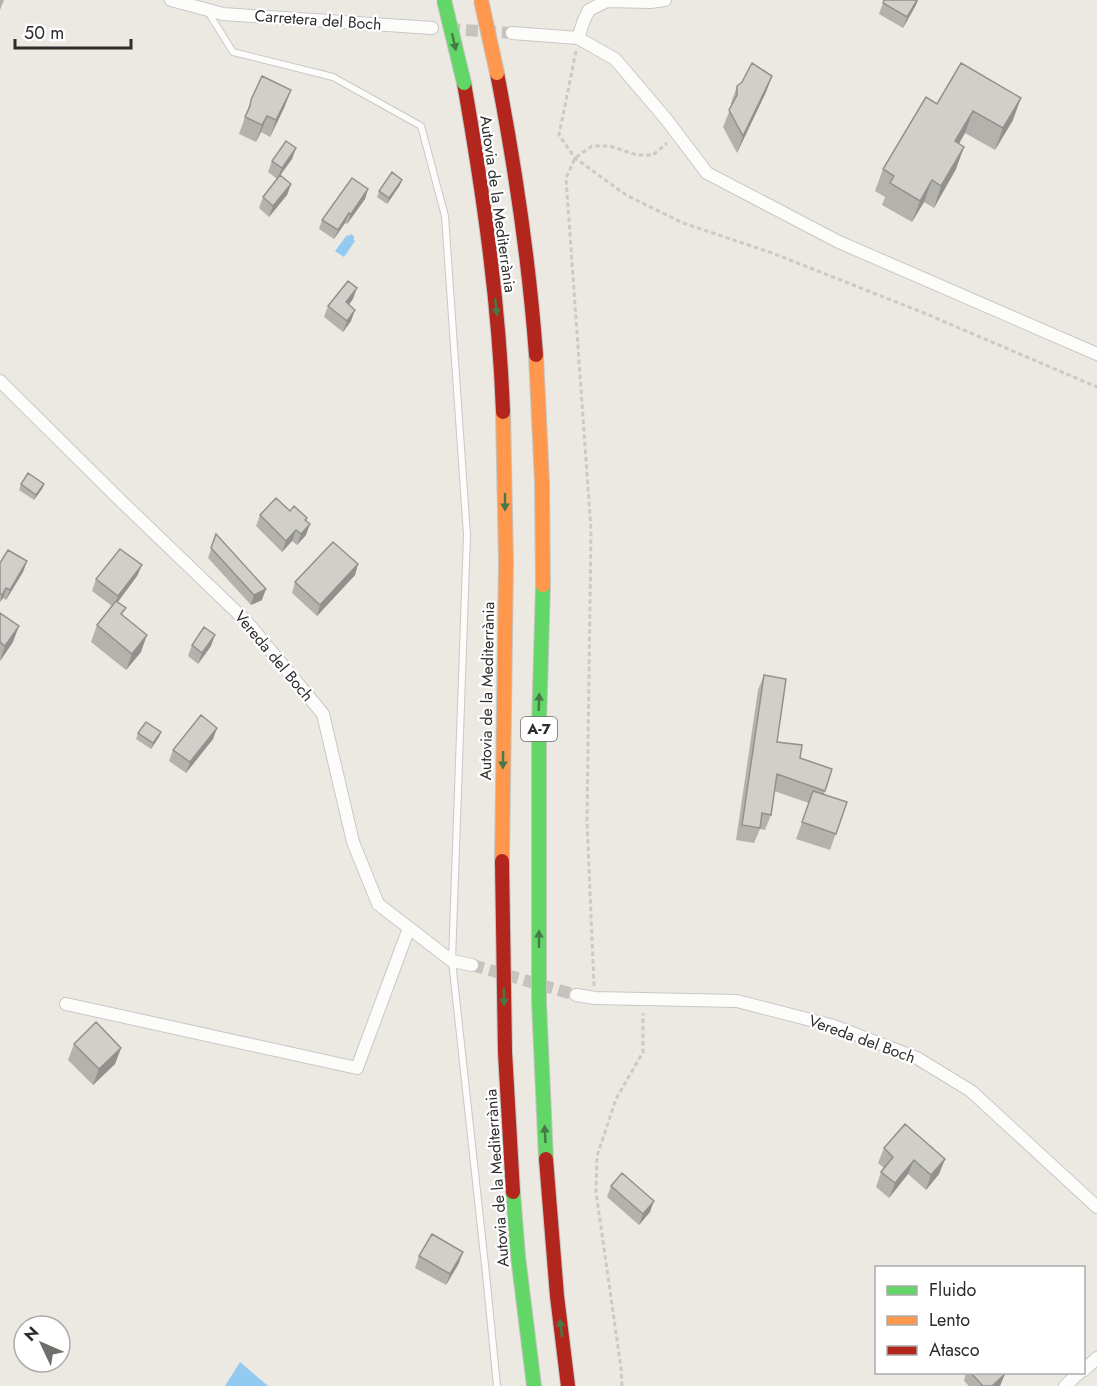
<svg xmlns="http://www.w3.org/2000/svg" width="1097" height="1386" font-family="Jost,sans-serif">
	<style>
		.water { fill: #92caf1 }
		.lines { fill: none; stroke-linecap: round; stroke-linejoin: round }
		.street-tunnel { stroke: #c6c3be; stroke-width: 12; stroke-dasharray: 12 6; stroke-linecap: butt }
		.lane-casing { stroke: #c9c8c7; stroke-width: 8 }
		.street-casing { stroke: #c9c8c7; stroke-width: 14 }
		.fast-casing { stroke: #c6c5c3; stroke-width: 16 }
		.slow-casing { stroke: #c6c5c3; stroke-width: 16 }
		.jam-casing { stroke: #c6c5c3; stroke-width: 16 }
		.path { stroke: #cacac9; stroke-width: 3; stroke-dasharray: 4.5 3; stroke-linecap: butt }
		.lane { stroke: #fcfcfb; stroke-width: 6 }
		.street { stroke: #fcfcfb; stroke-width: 12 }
		.fast { stroke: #63d668; stroke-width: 14 }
		.slow { stroke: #ff974d; stroke-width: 14 }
		.jam { stroke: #b3261e; stroke-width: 14 }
		.fast-bridge-casing { stroke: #c6c5c3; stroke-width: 16; stroke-linecap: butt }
		.slow-bridge-casing { stroke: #c6c5c3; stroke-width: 16; stroke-linecap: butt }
		.fast-bridge { stroke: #63d668; stroke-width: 14 }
		.slow-bridge { stroke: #ff974d; stroke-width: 14 }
		.wall { fill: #b3b2ad }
		.shaded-wall { fill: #92918d }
		.building { fill: #d0cfc9; stroke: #92918d; stroke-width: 1.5 }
		.oneway { fill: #457948 }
		.labels { text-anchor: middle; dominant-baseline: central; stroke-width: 4.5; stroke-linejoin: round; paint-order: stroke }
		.shield { fill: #fff; stroke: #6c6c6c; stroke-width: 1.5 }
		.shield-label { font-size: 15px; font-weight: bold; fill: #2d2d2d }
		.street-label { font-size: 16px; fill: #2d2d2d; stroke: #fff }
	</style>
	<rect width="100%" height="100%" fill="#ece9e2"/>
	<path class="water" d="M351 234 354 236V240L355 241 344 257 335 251 347 235 348 236Z
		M240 1362 268 1386H225Z"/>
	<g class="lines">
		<path class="street-tunnel" d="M448 29 512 33
			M472 965 576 995"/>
		<g class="lane-casing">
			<path id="lane" d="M208 12 233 52 333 77 421 126 445 216 467 535 452 961 486 1274 497 1386"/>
		</g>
		<g class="street-casing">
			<path id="street" d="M171 0 223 14 432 28
				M512 33 578 38 615 59 666 119 707 173 839 242 1097 354
				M578 38 584 20 589 10 607 1 650 2 665 0
				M0 381 119 499 247 622 323 714 353 842 378 904 452 961 472 965
				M576 995 595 998 737 1001 834 1026 917 1058 971 1091 1097 1207
				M66 1004 357 1068 409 928
				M1084 1370 1097 1358
				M1065 1386 1080 1372"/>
		</g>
		<g class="fast-casing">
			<path id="fast" d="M543 585 539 725V1002L546 1159
				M513 1192 518 1256 534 1386"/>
		</g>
		<g class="slow-casing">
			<path id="slow" d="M536 355 542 482 543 585
				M502 861 506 562 503 412"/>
		</g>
		<g class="jam-casing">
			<path id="jam" d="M497 73C515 166 529 260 536 355
				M464 83C483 192 499 301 503 412
				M502 861 505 1052 513 1192
				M546 1159 557 1296 568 1386"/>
		</g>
		<path class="path" d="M576 51 559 135 575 158 626 195 683 223 772 253 924 313 1097 387
			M594 986 587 821 591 530 566 178 575 158 592 146H610L637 155H653L667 143
			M622 1386 621 1368 596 1192 597 1156 616 1099 643 1052V1013"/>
		<use href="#lane" class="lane"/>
		<use href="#street" class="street"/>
		<use href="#fast" class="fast"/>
		<use href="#slow" class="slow"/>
		<use href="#jam" class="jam"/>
		<g class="fast-bridge-casing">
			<path id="fast-bridge" d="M444 0 464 83"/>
		</g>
		<g class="slow-bridge-casing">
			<path id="slow-bridge" d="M481 0 497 73"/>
		</g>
		<use href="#fast-bridge" class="fast-bridge"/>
		<use href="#slow-bridge" class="slow-bridge"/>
	</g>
	<path class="wall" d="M0 0H4L0 10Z
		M883 3 916 5 903 28 879 14Z
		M961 63 1013 120 995 150 965 133 959 144 956 169 934 208 924 202 912 222 882 205 885 197 875 191 883 169 937 104Z
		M772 76 766 92 737 153 723 127 731 107V103L737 86Z
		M251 100 285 106 270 137 261 132 256 142 239 134Z
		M296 148 292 159 278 179 291 184 287 195 269 217 259 208 263 197 277 179 268 172 272 161Z
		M400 185 387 204 377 197 379 191Z
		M368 189 365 199 347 224 345 223 334 239 319 229 322 220Z
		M353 299 349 305 351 321 343 332 324 317 328 306Z
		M21 484H44L42 489 34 500 19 490Z
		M290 511 307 518 306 521V535L297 545 292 541 282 552 256 526 260 515Z
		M216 534 262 600 251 605 208 558Z
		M27 561 23 572 6 600 3 598 0 602V563Z
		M358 564 355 575 317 616 292 593 295 582Z
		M142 565 137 576 118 602 123 616 141 652 126 670 91 642 97 625 112 606 92 591 96 579Z
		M0 613 13 642 0 661Z
		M192 645 211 646 198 664 188 656Z
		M764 675 777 742 800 758 832 769 824 794 847 802 830 850 796 839 809 803 774 791 771 815 765 830 760 829 754 843 736 840 758 690Z
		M217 728 213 739 186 773 169 761 173 750Z
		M161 732 159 737 151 749 136 739 138 733Z
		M74 1044 121 1048 115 1064 93 1085 68 1060Z
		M884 1148 945 1159 939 1174 926 1190 908 1174 889 1198 876 1187 881 1172 884 1168 878 1163Z
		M611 1186 650 1212 639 1225 607 1197Z
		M419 1256 459 1263 446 1285 415 1268Z
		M966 1372H1003L1000 1386H969L964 1381Z"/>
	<path class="shaded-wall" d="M917 0H918L916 5 903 28 907 17Z
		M772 76 766 92 737 153 743 136Z
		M291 90 285 106 270 137 276 120Z
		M1021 98 1013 120 995 150 1003 128Z
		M973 111 965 133 947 163 955 141Z
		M267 116 261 132 256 142 262 125Z
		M964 147 956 169 934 208 941 186Z
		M296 148 292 159 277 179 282 168Z
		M402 180 400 185 387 204 389 198Z
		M932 180 924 202 912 222 920 201Z
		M291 184 287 195 269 217 273 206Z
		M368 189 365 199 347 224 351 214Z
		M349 213 345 223 334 239 338 230Z
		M357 288 353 299 342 313 346 302Z
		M355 310 351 321 343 332 347 321Z
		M44 484 42 489 34 500 36 495Z
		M310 524 306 535 297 545 301 534Z
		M296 530 292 541 282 552 286 541Z
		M27 561 23 572 6 600 10 590Z
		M358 564 355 575 317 616 320 605Z
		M142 565 137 576 114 607 118 596Z
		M6 588 3 598 0 602 2 595Z
		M266 589 262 600 251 605 254 595Z
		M19 626 13 642 0 661 5 646Z
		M147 635 141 652 126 670 132 654Z
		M215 635 211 646 198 664 202 653Z
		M217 728 213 739 186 773 190 762Z
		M161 732 159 737 151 749 153 743Z
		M121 1048 115 1064 93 1085 99 1069Z
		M945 1159 939 1174 926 1190 931 1175Z
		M914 1160 908 1174 889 1198 895 1183Z
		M654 1201 650 1212 639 1225 643 1214Z
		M463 1252 459 1263 446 1285 450 1274Z
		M1005 1374 1000 1386H992Z"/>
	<path class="building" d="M884 0H917L907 17 883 3Z
		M752 63 772 76 743 136 729 110 737 95V86L742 82Z
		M961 63 1021 98 1003 128 973 111 955 141 964 147 941 186 932 180 920 201 890 183 894 176 883 169 926 97 937 104Z
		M262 76 291 90 276 120 267 116 262 125 245 117 250 106 251 100Z
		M286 141 296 148 282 168 272 161Z
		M392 172 402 180 389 198 379 191Z
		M280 175 291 184 273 206 263 197Z
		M352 178 368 189 351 214 349 213 338 230 322 220Z
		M348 281 357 288 346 302 355 310 347 321 328 306Z
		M28 473 44 484 36 495 21 484Z
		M276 498 290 511 294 506 307 518 305 520 310 524 301 534 296 530 286 541 260 515Z
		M216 534 266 589 254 595 211 548Z
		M333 542 358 564 320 605 295 582Z
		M120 549 142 565 118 596 96 579Z
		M8 550 27 561 10 590 6 588 2 595 0 594V563Z
		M116 601 126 608 121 614 147 635 132 654 97 625Z
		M0 613 19 626 5 646 0 642Z
		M204 627 215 635 202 653 192 645Z
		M764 675 786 679 777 742 802 745 800 758 832 769 825 791 777 774 771 815 762 813 760 828 742 825Z
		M201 715 217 728 190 762 173 750Z
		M146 722 161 732 153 743 138 733Z
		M813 791 847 802 836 834 802 822Z
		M96 1022 121 1048 99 1069 74 1044Z
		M905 1124 945 1159 931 1175 914 1160 895 1183 881 1172 893 1157 884 1148Z
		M622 1173 654 1201 643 1214 611 1186Z
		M432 1234 463 1252 450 1274 419 1256Z
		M970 1372H1003L1005 1374 992 1386H983Z"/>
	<defs><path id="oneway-solid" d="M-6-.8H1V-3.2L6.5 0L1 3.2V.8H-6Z" transform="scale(1.5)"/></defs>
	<g class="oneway">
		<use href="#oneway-solid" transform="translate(454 42) rotate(77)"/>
		<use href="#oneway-solid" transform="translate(496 307) rotate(84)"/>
		<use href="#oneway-solid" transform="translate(505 502) rotate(90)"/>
		<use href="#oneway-solid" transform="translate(539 702) rotate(-88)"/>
		<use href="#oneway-solid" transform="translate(503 760) rotate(91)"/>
		<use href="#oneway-solid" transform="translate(539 939) rotate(-90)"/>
		<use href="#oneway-solid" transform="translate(504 997) rotate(89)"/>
		<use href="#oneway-solid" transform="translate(545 1134) rotate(-93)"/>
		<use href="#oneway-solid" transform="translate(561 1328) rotate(-97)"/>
	</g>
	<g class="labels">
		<rect class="shield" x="521" y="717" width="36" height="24" rx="4.5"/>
		<g class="shield-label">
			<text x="539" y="729">A-7</text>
		</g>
		<g class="street-label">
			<text transform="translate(318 20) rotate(4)">Carretera del Boch</text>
			<text transform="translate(498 204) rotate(82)">Autovia de la Mediterrània</text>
			<text transform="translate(274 656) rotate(50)">Vereda del Boch</text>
			<text transform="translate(487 691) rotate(-89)">Autovia de la Mediterrània</text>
			<text transform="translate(862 1039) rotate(20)">Vereda del Boch</text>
			<text transform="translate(497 1178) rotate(-94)">Autovia de la Mediterrània</text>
		</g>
	</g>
	<rect x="875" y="1266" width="210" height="108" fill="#ffffff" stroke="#ababab" stroke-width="1.5"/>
	<rect x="887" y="1286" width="30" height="9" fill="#63d668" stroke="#ababab" stroke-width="1.5"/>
	<text x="929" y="1296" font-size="18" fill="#2d2d2d">Fluido</text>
	<rect x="887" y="1316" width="30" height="9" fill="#ff974d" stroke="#ababab" stroke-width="1.5"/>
	<text x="929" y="1326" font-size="18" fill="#2d2d2d">Lento</text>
	<rect x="887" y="1346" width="30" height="9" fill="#b3261e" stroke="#ababab" stroke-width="1.5"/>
	<text x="929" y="1356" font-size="18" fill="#2d2d2d">Atasco</text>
	<g transform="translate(42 1344) rotate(314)"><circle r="28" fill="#ffffff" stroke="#ababab" stroke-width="1.5"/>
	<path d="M0-4.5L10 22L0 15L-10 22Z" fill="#706f6c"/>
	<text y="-9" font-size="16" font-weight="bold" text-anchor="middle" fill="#2d2d2d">N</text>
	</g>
	<path d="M15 39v9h116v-9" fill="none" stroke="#2d2d2d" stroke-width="3"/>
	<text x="24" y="39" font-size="18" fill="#2d2d2d" stroke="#ffffff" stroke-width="4.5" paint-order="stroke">50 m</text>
</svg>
